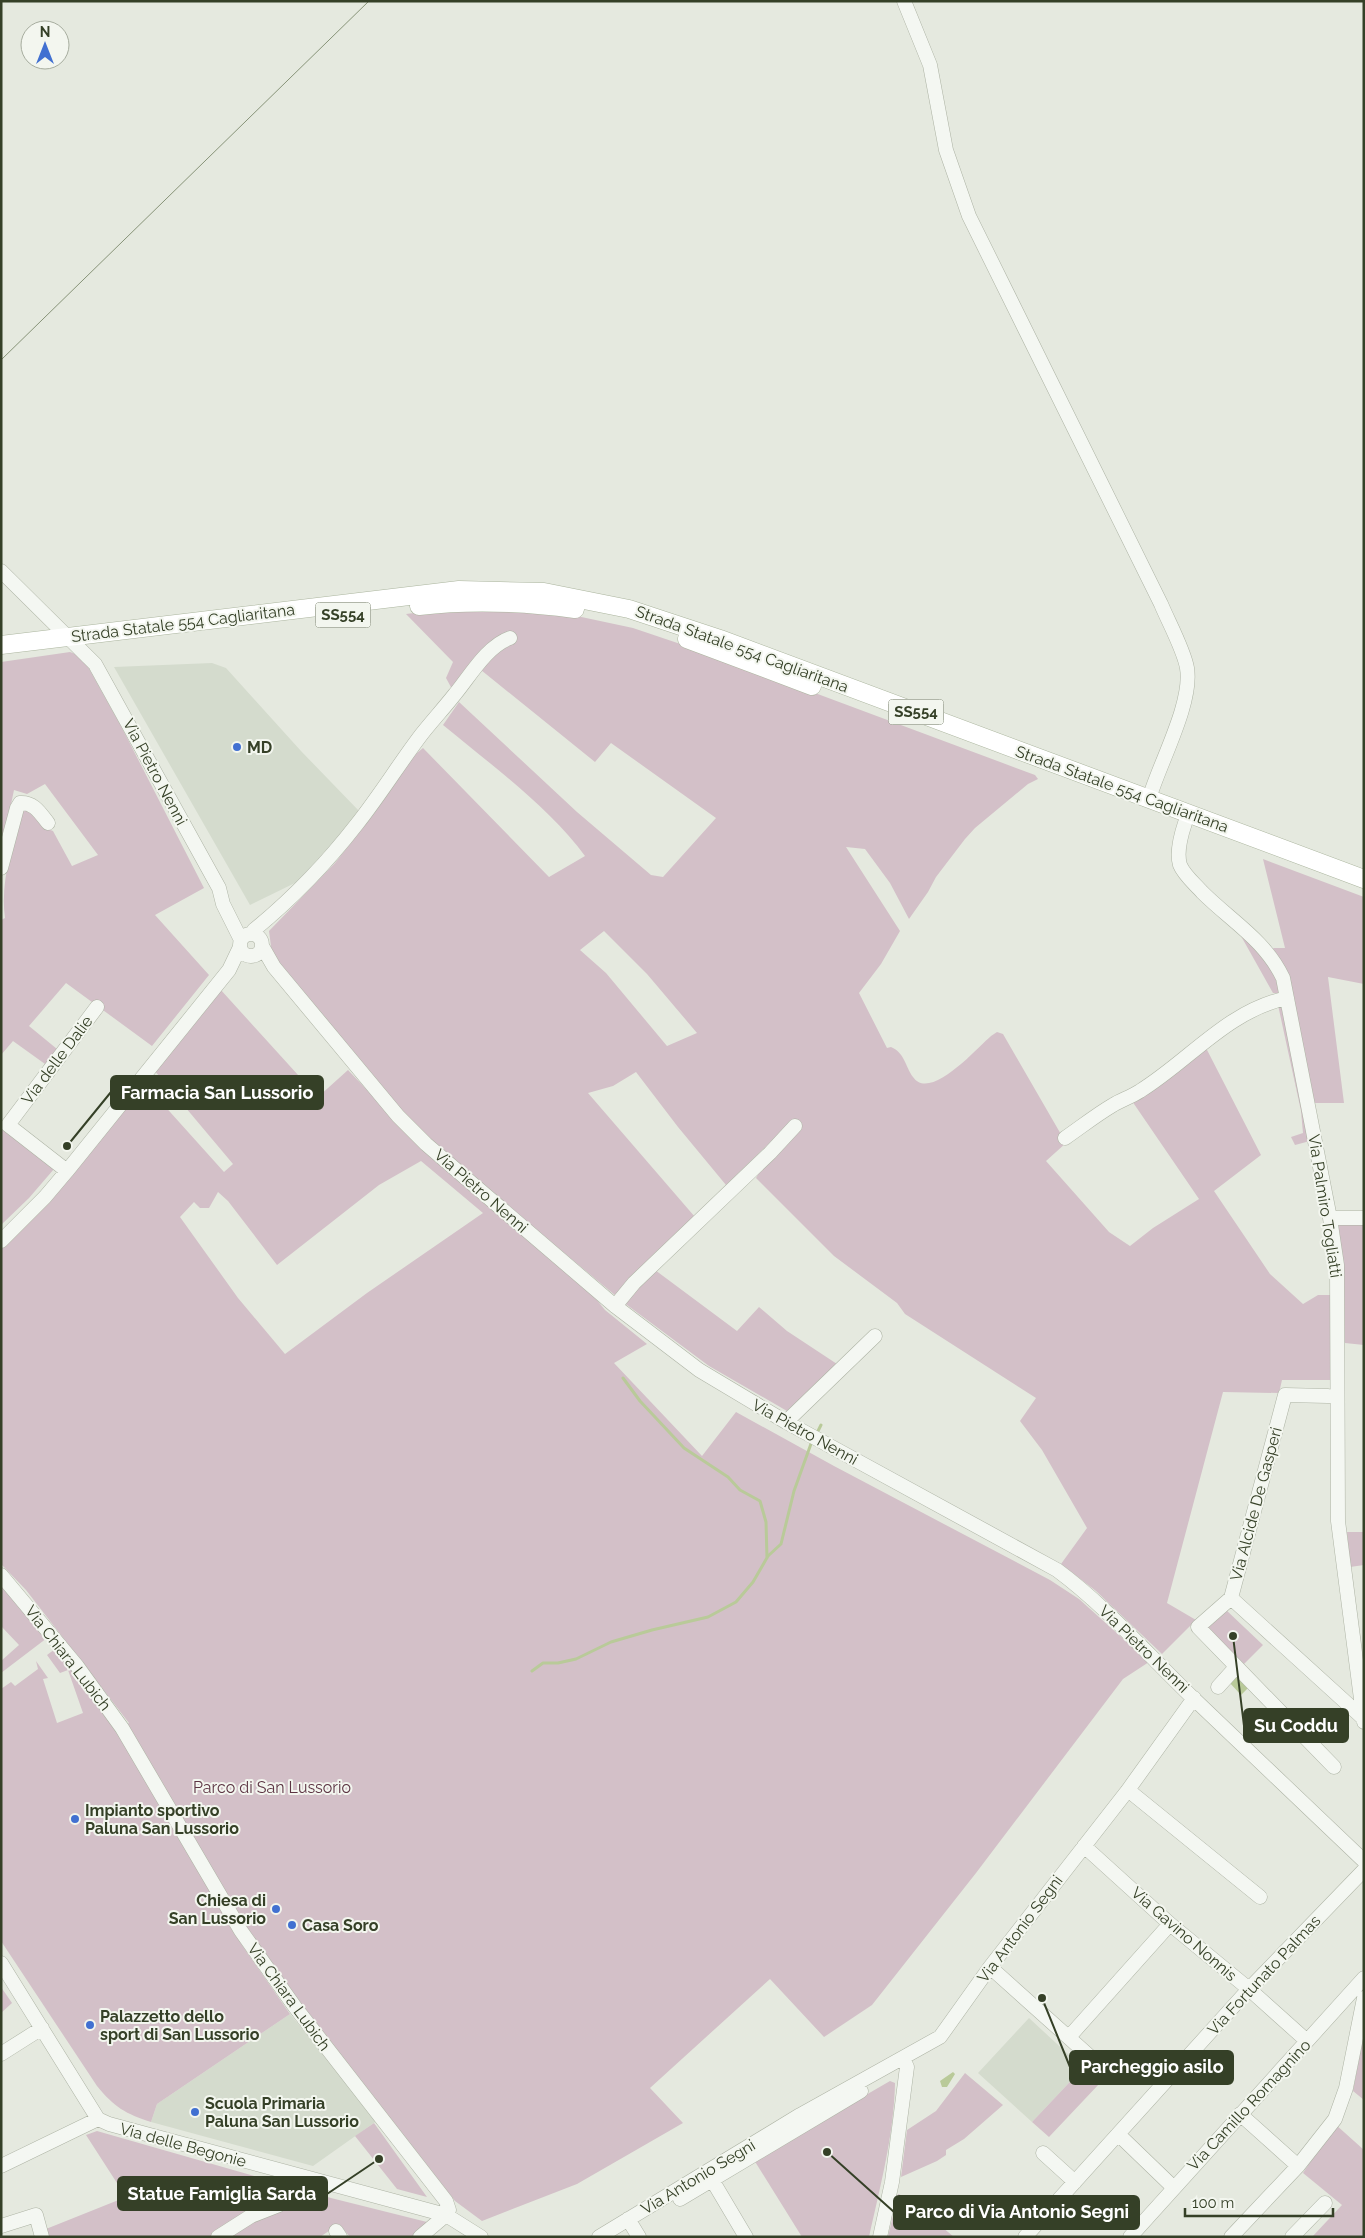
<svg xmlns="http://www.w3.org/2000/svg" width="1365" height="2238" font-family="Raleway,sans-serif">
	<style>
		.built { fill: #d4dbcd }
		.green { fill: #d3c0c8; fill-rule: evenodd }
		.water { fill: #b9ca99 }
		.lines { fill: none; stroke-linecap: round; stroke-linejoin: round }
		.stream { stroke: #b9ca99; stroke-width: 3 }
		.minor-casing { stroke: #adb3a4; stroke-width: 15 }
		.major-casing { stroke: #abb59e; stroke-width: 19 }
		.minor { stroke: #f4f7f2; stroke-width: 14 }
		.major { stroke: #fff; stroke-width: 18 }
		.tram { stroke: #879378; stroke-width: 1 }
		.poi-dot { fill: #4170d1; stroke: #f3f6ef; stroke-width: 2 }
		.labels { text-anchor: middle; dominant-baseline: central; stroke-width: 4; stroke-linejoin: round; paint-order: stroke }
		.shield { fill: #f3f6ef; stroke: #6e7763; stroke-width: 1 }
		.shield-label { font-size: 15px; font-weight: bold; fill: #354027 }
		.street-label { font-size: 16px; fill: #354027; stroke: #f3f6ef }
		.poi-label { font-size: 16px; font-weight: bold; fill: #354027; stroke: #f3f6ef; text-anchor: start }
		.park-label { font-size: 16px; fill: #5c3443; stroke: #f3f6ef }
		.leader { fill: none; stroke: #354027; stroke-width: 2 }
		.callout-dot { fill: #354027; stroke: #f3f6ef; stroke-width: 2 }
		.callout { fill: #354027; stroke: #354027; stroke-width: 2 }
		.callout-label { font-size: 18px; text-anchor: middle; font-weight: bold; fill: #fff }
	</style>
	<rect width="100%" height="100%" fill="#e5e9df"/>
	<path class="built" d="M212 663 226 668 301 751 360 812 297 882 250 905 114 667Z
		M290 2014 378 2120 313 2166 151 2122 157 2104Z
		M1029 2018 1083 2068 1032 2122 978 2073Z"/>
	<path class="green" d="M461 607 558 612 633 628 716 656 1035 775 1038 779 1028 784 975 828 965 839 936 877 928 892 909 919 890 883 865 849 846 847 900 931 881 964 859 993 887 1048 891 1047C905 1053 905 1066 913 1077 930 1102 977 1048 991 1036L997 1032 1003 1034 1066 1143 1046 1161 1109 1232 1130 1246 1153 1228 1199 1199 1132 1101 1205 1046 1261 1155 1214 1191 1270 1274 1303 1304 1318 1295H1334L1333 1380H1282L1279 1393 1223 1392 1167 1603 1196 1620 1162 1654 1096 1591 1061 1564 1087 1528 1042 1450 1020 1421 1036 1398 905 1314 897 1303 834 1256 756 1178 785 1128 726 1185 678 1127 636 1072 613 1086 588 1093 695 1217 616 1296 450 1158 412 1122 357 1059 272 954 269 931 335 863 373 815 411 758 423 748 549 877 585 856C550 808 489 763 443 725L459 702 577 812 651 875 663 877 716 818 611 743 595 762 481 670 494 654 513 640 515 632 501 637 452 689 446 678 453 662 406 614ZM604 931 647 974 697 1033 667 1046 606 973 580 950Z
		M70 652 78 655 87 665 121 726 204 888 155 915 209 975 152 1046 66 983 29 1026 57 1049 45 1064 13 1041 1 1055V920L5 918C0 884 12 846 21 813L26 809C37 812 39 826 53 831L72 866 98 855 45 784 27 794 14 790 1 852V662Z
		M1263 859 1364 897V984L1328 977 1344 1103H1313L1287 974 1273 948H1285Z
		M1241 936 1273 962 1280 993H1273Z
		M220 989 318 1097 348 1070 429 1155 592 1294 605 1310 647 1344 614 1363 702 1456 736 1412 834 1466 1050 1580 1079 1599 1149 1662 1123 1679 976 1873 872 2005 824 2037 770 1979 650 2088 683 2123 577 2184 482 2221 455 2201 234 1918 122 1728 129 1723 26 1590 1 1564V1249C54 1198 99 1141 144 1083L224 1172 233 1164 154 1070ZM421 1161 483 1213 367 1293 285 1354 238 1298 180 1217 194 1202 200 1208H209L218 1192 228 1201 277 1265 379 1185Z
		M1278 1005H1281L1310 1141 1295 1145 1291 1137 1303 1133 1301 1111Z
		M1 1124 54 1169 29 1198 1 1225Z
		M1364 1221V1345L1345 1343 1341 1338 1335 1222Z
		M655 1270 737 1331 759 1307 787 1331 837 1364 787 1411 709 1366 623 1302Z
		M1347 1532H1364V1565L1350 1567Z
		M1 1583 47 1638 1 1673V1661L19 1645 1 1626Z
		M1225 1609 1263 1645 1242 1666 1205 1629Z
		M55 1649 78 1678 120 1737 242 1945 290 2014 157 2104 151 2122C126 2114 114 2107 97 2086L1 1941V1689L11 1682 15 1686 38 1669 36 1661 48 1678 43 1679 57 1723 83 1713 68 1670 60 1673 47 1655Z
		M1 1987 12 2003 1 2013Z
		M1364 2032V2100L1353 2091Z
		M1083 2068 1100 2083 1049 2137 1032 2122Z
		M965 2073 1003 2105 964 2139 946 2150V2155L937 2161 901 2177 907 2130 936 2111Z
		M890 2081 895 2083C894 2135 880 2187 869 2237H802L754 2160Z
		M374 2123 427 2197 397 2189 355 2136Z
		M1335 2124 1364 2150V2237H1312L1342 2205 1303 2173Z
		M97 2131 331 2198 431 2223 414 2237H350L339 2224 320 2237H49L46 2229 126 2197 86 2135Z
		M898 2194 906 2197 954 2237H888Z"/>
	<path class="water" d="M1236 1676 1248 1688 1241 1695 1229 1682Z
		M953 2072 955 2074 947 2087H942L940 2081Z"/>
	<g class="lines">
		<path class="stream" d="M623 1378 640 1401 684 1448 728 1477 740 1490 760 1501 766 1522 767 1558
			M817 1433 821 1425
			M532 1671 543 1663H558L576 1659 611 1642 652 1630 708 1617 736 1602 753 1582 768 1556 781 1544 794 1491 812 1441"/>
		<g class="minor-casing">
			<path id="minor" d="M904 1 930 65 946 150 969 216 1161 604C1168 621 1184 650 1187 668 1193 703 1159 764 1149 799
				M1 571 95 664 219 888 223 904 241 940
				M1185 823C1181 835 1176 852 1180 865 1184 875 1195 884 1202 892 1231 921 1265 940 1283 978L1330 1218 1337 1265 1338 1521 1364 1722
				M1 868 17 808 20 803C34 802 40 813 48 823
				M252 934 254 930C293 898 326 864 357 824 380 795 399 764 421 735 432 721 444 708 455 694 470 676 487 646 510 638
				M240 945a11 11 0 1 1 22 0a11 11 0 1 1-22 0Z
				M262 946 274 967 398 1116 426 1144 615 1306 699 1370 786 1422 1057 1570C1107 1607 1148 1655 1193 1698 1250 1752 1307 1807 1364 1861
				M1065 1138C1081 1127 1096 1115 1113 1105 1121 1100 1131 1097 1140 1091 1190 1060 1227 1011 1287 998
				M67 1171 8 1125 97 1007
				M1330 1218H1364
				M1 1241 45 1197 67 1171 229 970 240 947
				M615 1306 634 1283 770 1153 795 1126
				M1328 1396 1285 1395 1231 1598 1363 1718
				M786 1422 875 1336
				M1 1575 77 1666 122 1728 241 1931 295 2007 446 2201 449 2210 446 2215 420 2237
				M1231 1598 1198 1627 1334 1767
				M1218 1687 1236 1667
				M1128 1790 1260 1897
				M1084 1846 1170 1924 1249 1989 1307 2041
				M1 1963 98 2119 109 2124 446 2215 481 2237
				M990 1967 1106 2071
				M1069 2037 1170 1924
				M1 2054 42 2028
				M1240 2114 1298 2166
				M1118 2134 1173 2187
				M1043 2153 1075 2182
				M1 2166 98 2119
				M708 2173 746 2237
				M680 2199 861 2091
				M628 2219 639 2237
				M1 2226 36 2215 42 2237
				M336 2231 340 2237
				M218 2237 251 2216 279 2205 304 2178
				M599 2237 800 2115 940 2037 990 1967 1128 1790 1194 1698
				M880 2237 892 2182 907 2067 903 2059
				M1025 2237 1249 1989 1364 1870
				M1130 2237 1364 1978
				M1231 2237 1298 2166 1335 2119 1346 2088 1364 1998
				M1292 2237 1325 2203"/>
		</g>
		<g class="major-casing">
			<path id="major" d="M419 606C471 600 523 602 575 609
				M687 639 812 686
				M1 645 459 590 544 592 629 609 720 639 1364 879"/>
		</g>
		<use href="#minor" class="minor"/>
		<use href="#major" class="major"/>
		<path class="tram" d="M1 360 369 1"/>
	</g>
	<g class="poi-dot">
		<circle cx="237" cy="747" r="5"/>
		<circle cx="75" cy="1819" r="5"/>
		<circle cx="276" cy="1909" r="5"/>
		<circle cx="292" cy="1925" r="5"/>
		<circle cx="90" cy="2025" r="5"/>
		<circle cx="195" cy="2112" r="5"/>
	</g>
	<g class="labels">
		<g class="shield">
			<rect x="315.5" y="602.5" width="55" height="25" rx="4"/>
			<rect x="888.5" y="699.5" width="55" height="25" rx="4"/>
		</g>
		<g class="shield-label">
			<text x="343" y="615">SS554</text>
			<text x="916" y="712">SS554</text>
		</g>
		<g class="street-label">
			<text transform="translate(183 623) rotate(-7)">Strada Statale 554 Cagliaritana</text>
			<text transform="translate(742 649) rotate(20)">Strada Statale 554 Cagliaritana</text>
			<text transform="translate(155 772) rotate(62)">Via Pietro Nenni</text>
			<text transform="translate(1122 789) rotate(20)">Strada Statale 554 Cagliaritana</text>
			<text transform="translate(57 1060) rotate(-53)">Via delle Dalie</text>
			<text transform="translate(481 1191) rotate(41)">Via Pietro Nenni</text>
			<text transform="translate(1325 1206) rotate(81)">Via Palmiro Togliatti</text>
			<text transform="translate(805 1432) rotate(29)">Via Pietro Nenni</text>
			<text transform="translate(1256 1504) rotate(-75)">Via Alcide De Gasperi</text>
			<text transform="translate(1144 1649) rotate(44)">Via Pietro Nenni</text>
			<text transform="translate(68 1658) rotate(52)">Via Chiara Lubich</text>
			<text transform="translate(1020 1929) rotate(-53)">Via Antonio Segni</text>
			<text transform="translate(1184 1934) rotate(41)">Via Gavino Nonnis</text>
			<text transform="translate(1264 1975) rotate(-47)">Via Fortunato Palmas</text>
			<text transform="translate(289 1997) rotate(54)">Via Chiara Lubich</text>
			<text transform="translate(1249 2105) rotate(-47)">Via Camillo Romagnino</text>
			<text transform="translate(183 2145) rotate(15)">Via delle Begonie</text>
			<text transform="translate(698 2177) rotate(-31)">Via Antonio Segni</text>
		</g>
		<g class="poi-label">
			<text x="247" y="747">MD</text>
			<text x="85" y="1810">Impianto sportivo<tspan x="85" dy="18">Paluna San Lussorio</tspan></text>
			<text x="266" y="1900" text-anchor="end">Chiesa di<tspan x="266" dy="18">San Lussorio</tspan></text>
			<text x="302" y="1925">Casa Soro</text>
			<text x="100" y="2016">Palazzetto dello<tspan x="100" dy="18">sport di San Lussorio</tspan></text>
			<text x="205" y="2103">Scuola Primaria<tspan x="205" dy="18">Paluna San Lussorio</tspan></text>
		</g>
		<g class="park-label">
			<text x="272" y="1787">Parco di San Lussorio</text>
		</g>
	</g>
	<path class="leader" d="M67 1146L111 1092M1233 1636L1244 1726M1042 1998L1070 2067M379 2159L327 2194M827 2152L894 2212"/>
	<g class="callout-dot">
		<circle cx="67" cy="1146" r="5"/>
		<circle cx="1233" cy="1636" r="5"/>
		<circle cx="1042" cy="1998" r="5"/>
		<circle cx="379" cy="2159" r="5"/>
		<circle cx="827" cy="2152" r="5"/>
	</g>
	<g class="callout">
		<rect x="111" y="1076" width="212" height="33" rx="5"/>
		<rect x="1244" y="1709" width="104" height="33" rx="5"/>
		<rect x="1070" y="2051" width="163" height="33" rx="5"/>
		<rect x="118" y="2177" width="209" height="33" rx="5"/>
		<rect x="894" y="2196" width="245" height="33" rx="5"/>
	</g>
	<g class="callout-label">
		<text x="217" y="1099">Farmacia San Lussorio</text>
		<text x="1296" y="1732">Su Coddu</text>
		<text x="1152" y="2073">Parcheggio asilo</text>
		<text x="222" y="2200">Statue Famiglia Sarda</text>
		<text x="1017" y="2218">Parco di Via Antonio Segni</text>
	</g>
	<rect width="1365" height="2238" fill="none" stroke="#354027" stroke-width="5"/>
	<g transform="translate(45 45)"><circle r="24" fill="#f3f6ef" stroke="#a7ad9f"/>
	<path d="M0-4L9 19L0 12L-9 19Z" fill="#4170d1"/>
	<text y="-8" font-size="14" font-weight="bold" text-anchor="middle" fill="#354027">N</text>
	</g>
	<path d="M1185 2208v8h148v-8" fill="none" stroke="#354027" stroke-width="2.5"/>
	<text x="1192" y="2208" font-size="15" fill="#354027" stroke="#f3f6ef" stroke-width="4" paint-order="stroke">100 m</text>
</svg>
